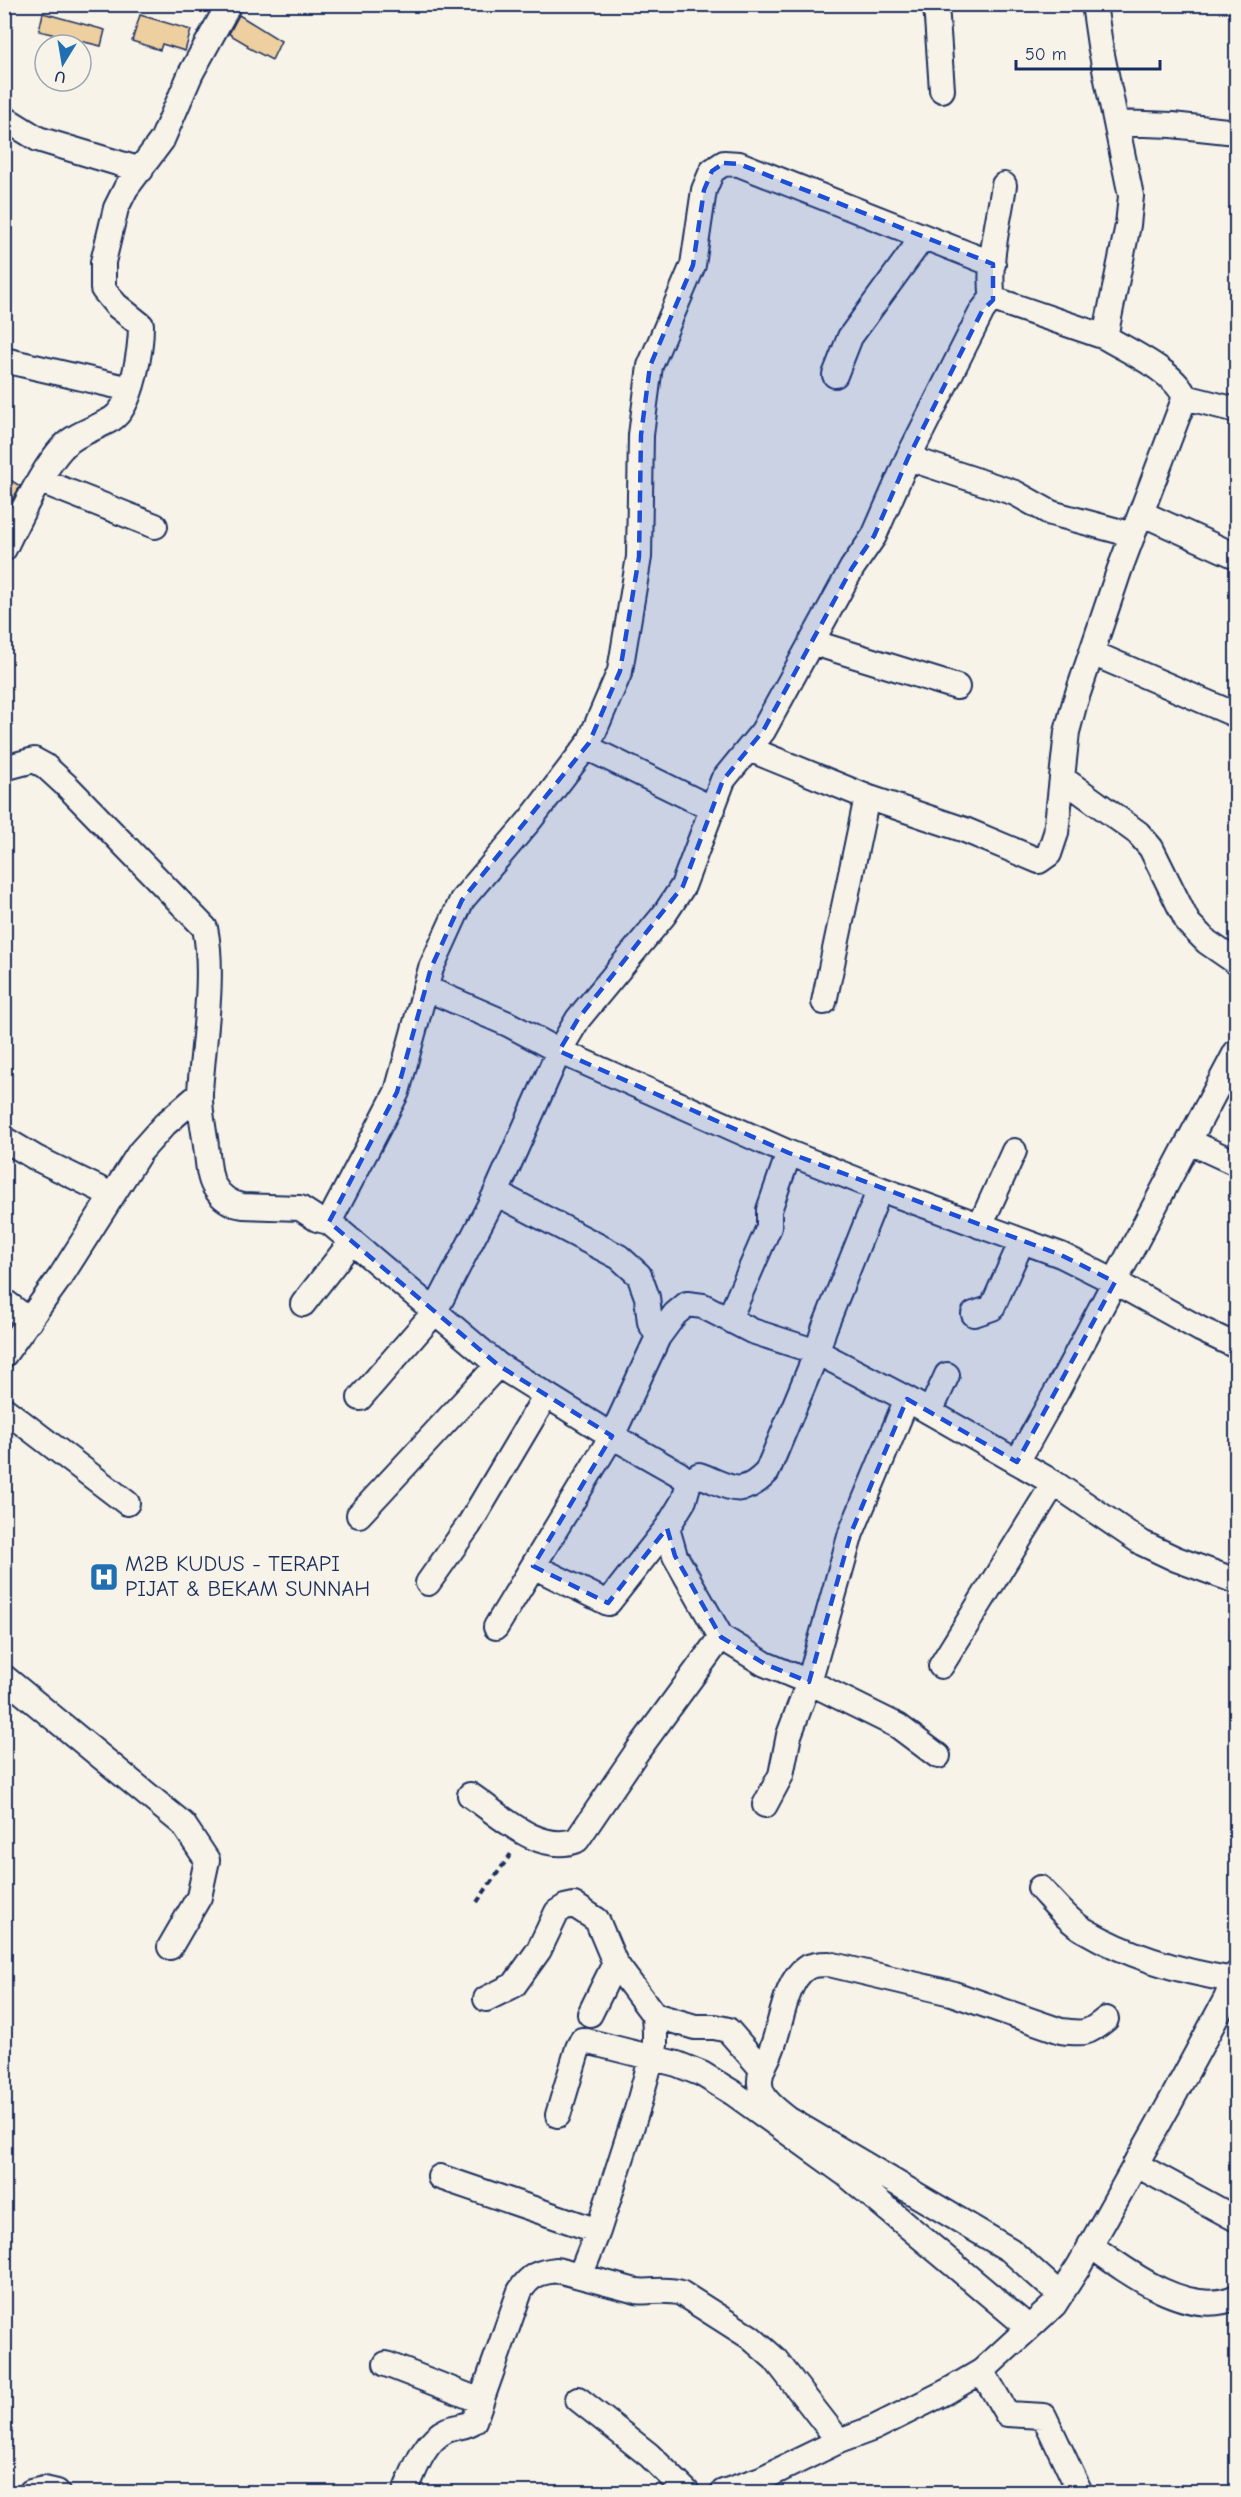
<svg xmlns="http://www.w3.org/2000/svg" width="1241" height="2497" font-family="'Comic Neue',sans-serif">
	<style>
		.building { fill: #edcfa0; stroke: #1b2f5e; stroke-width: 1.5 }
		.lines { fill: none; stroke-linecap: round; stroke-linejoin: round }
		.minor-casing { stroke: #1b2f5e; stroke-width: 28 }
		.path { stroke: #1b2f5e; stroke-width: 4; stroke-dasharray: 6 4.5; stroke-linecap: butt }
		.minor { stroke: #f7f3e8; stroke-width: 24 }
		.marked { fill: #1d4ed8; fill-opacity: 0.2; stroke: #1d4ed8; stroke-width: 4.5; stroke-dasharray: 12 8; stroke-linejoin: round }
		.labels { text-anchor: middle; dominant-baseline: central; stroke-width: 4.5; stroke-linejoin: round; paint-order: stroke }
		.poi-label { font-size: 22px; fill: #1b2f5e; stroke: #f7f3e8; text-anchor: start }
	</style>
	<rect width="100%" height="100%" fill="#f7f3e8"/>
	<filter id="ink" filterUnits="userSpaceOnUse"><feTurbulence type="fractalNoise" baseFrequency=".0167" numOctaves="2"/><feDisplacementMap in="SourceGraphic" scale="12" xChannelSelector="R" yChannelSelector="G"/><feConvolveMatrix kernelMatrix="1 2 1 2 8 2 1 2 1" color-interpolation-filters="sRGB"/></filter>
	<g filter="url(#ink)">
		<path class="building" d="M43 13 105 30 101 46 39 31Z
			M140 15 191 30 185 51 162 44 160 50 132 41Z
			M239 15 281 41 272 60 247 47 248 45 229 34Z
			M4 476 20 486 4 515Z"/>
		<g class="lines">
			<g class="minor-casing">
				<path id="minor" d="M936 4 942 90
					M4 118 38 139 141 170
					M1117 123 1172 125 1236 132
					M993 300C987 263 999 221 1004 185
					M4 360 130 389
					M835 375 850 337 923 237
					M1185 397 1236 410
					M908 458 1015 493 1051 513 1133 535
					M41 481 155 526
					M1141 513 1236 556
					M4 549C18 520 40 473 61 449 74 434 95 429 112 419 133 406 141 348 141 325L116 305 103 289V262L116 208 126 188 162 140 191 73 229 4
					M811 642 957 687
					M1092 653 1236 715
					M586 747 713 809
					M749 749 867 797 965 830 1039 861 1049 854 1056 833 1067 732 1075 702 1119 571 1185 397C1174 371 1128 351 1105 337L1128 225 1131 196 1100 45 1094 4
					M4 768 34 760 45 766 68 787 205 928C215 975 203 1043 200 1092 199 1109 204 1129 206 1146 208 1158 208 1176 214 1186 221 1198 230 1204 243 1206L300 1208 317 1219 329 1222 498 1365 612 1436 679 1474 689 1482 684 1500 667 1528 675 1556 721 1637 765 1664 809 1682 898 1726 938 1756
					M1062 778 1138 833 1151 848 1188 923 1207 942 1236 962
					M425 988 508 1024 559 1051 789 1153 880 1189 1061 1255 1115 1282 1200 1329 1236 1346
					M824 1002 867 797
					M4 1139 36 1158 112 1195
					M1190 1142 1236 1163
					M496 1193 619 1257 639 1275 647 1297 650 1322 658 1337
					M329 1222 397 1092 431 968 462 900 530 820 589 743 620 671 639 557 641 435 650 366 693 265 704 190 712 171 724 163 739 164 993 264
					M980 1226 1014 1151
					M4 1301 30 1321
					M303 1304 352 1241
					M974 1314 992 1308 1022 1241
					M729 1319 769 1227V1210L789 1153
					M4 1355 61 1276 140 1152 165 1124 200 1094
					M360 1398 434 1313 496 1193 559 1051 578 1019 664 915 683 886 723 780 763 731 852 568 874 536 908 458 982 311 989 302 996 300 1105 337
					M4 1409 127 1503
					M930 1412 947 1375
					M1017 1462 1058 1389 1236 1052
					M689 1482 699 1475C730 1486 740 1500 767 1472L817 1352 824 1329 880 1189
					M359 1515 498 1365
					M533 1566 608 1603 667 1528
					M428 1583 469 1525 546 1395
					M496 1627 612 1436 658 1337 675 1314 687 1304 703 1306 752 1331 817 1352 907 1399 1054 1483 1142 1543 1176 1559 1236 1581
					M941 1666 1054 1483
					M4 1677 183 1824 207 1860 199 1897 170 1947
					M470 1795C500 1815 539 1855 577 1840L636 1753 721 1637
					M765 1805 781 1775 789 1735 809 1682 851 1533 907 1399
					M1040 1888C1053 1902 1068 1921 1084 1930 1130 1957 1182 1972 1234 1980
					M486 1999 514 1985 539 1950 557 1912 565 1907 574 1905 597 1920 615 1963 654 2015 655 2032V2045L637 2110 598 2231 580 2276
					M590 2014 615 1963
					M654 2015 695 2027H715L728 2030 762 2069
					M558 2115 578 2048 582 2040 677 2064 702 2074 733 2093 847 2175 1029 2328
					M1135 2164 1236 2219
					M440 2177 598 2231
					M1090 2245C1127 2272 1189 2319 1236 2297
					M1060 2295 1010 2250 788 2119C777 2110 760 2099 760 2083 759 2070 768 2060 772 2048 781 2026 785 1981 806 1968 813 1964 822 1964 829 1964L951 1993 1061 2031C1084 2034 1088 2034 1106 2019
					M386 2364 481 2401
					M982 2371 1007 2414 1044 2416 1080 2492
					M578 2399 649 2455 687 2492
					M31 2492 44 2489 57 2492
					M405 2492C414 2471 424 2440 447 2430 457 2426 466 2427 474 2421L520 2291C530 2275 539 2272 557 2270L636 2291C651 2293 665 2288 681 2293L750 2337 775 2359 839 2441
					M723 2492 761 2479 839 2441 874 2428 946 2392 982 2371 1054 2305 1079 2266 1170 2103 1226 1999 1236 1974"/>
			</g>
			<path class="path" d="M477 1902 513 1851"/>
			<use href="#minor" class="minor"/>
		</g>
	</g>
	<path class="marked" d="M724 163 739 164 993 264V300L982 311 908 458 874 536 852 568 763 731 723 780 683 886 578 1019 559 1051 789 1153 1061 1255 1115 1282 1017 1462 907 1399 851 1533 809 1682 765 1664 721 1637 675 1556 667 1528 608 1603 533 1566 612 1436 498 1365 329 1222 397 1092 431 968 462 900 589 743 620 671 639 557 641 435 650 366 693 265 704 190 712 171Z"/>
	<defs>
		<g id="hospital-square" transform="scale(1.5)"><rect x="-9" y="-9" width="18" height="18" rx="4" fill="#1f6fb2" stroke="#f7f3e8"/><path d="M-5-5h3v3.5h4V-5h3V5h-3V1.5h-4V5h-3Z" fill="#fff"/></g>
	</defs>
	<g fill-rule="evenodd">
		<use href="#hospital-square" x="104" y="1577"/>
	</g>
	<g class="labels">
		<g class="poi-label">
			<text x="125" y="1564">M2B KUDUS - TERAPI<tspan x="125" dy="25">PIJAT &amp; BEKAM SUNNAH</tspan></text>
		</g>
	</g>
	<rect width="1241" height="2497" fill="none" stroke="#f7f3e8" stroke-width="24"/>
	<rect x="12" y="12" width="1217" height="2473" fill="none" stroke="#1b2f5e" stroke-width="2" filter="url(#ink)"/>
	<g transform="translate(63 63) rotate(191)"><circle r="28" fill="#f7f3e8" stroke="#9fa5b1" stroke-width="1.5"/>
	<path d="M0-4.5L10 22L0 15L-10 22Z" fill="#1f6fb2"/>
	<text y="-9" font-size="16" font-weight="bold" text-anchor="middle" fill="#1b2f5e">U</text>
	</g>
	<path d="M1016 60v9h144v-9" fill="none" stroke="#1b2f5e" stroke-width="3"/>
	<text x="1025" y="60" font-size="18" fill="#1b2f5e" stroke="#f7f3e8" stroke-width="4.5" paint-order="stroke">50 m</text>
</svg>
